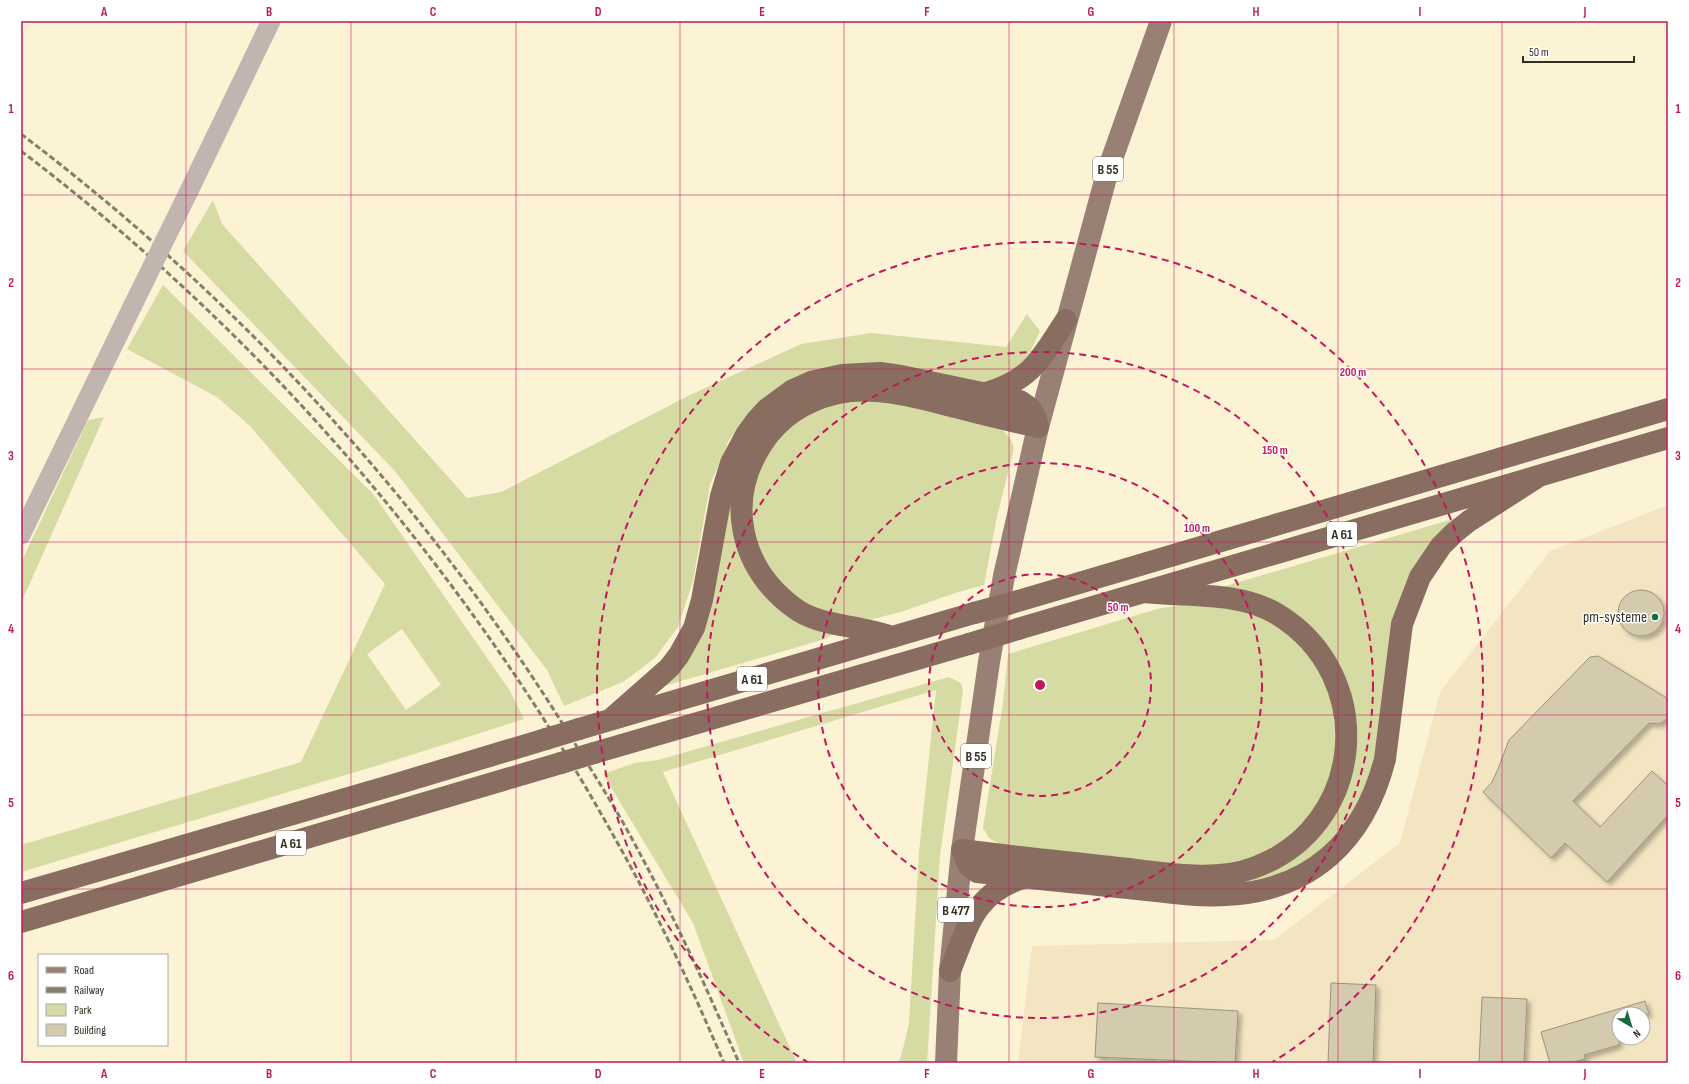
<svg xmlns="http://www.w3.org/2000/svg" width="1689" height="1084" font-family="'Sofia Sans Condensed',sans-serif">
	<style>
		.built { fill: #f3e5c1; fill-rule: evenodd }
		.green { fill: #d6dba3; fill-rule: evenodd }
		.building { fill: #d4caae; stroke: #9d9378; filter: url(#shadow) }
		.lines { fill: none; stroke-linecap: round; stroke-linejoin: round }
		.minor { stroke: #c2b4ae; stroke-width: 19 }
		.major { stroke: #988074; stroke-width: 22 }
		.highway { stroke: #886d60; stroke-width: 22 }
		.rail { stroke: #847e6b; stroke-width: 3; stroke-dasharray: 6 3; stroke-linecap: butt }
		.minor-bridge { stroke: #c2b4ae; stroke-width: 19 }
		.highway-bridge { stroke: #886d60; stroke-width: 22 }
		.grid { fill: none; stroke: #c2185b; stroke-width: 1; stroke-opacity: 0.55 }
		.ring { fill: none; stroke: #c2185b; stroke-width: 2; stroke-dasharray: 7 5 }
		.poi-dot { fill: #126c3f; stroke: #fff; stroke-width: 1.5 }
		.labels { text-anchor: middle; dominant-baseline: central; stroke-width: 3; stroke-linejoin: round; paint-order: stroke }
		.shield { fill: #fff; stroke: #706d65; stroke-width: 1 }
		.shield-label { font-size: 14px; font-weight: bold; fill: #332f23 }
		.poi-label { font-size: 15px; fill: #332f23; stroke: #fff; text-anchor: end }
		.centre { fill: #c2185b; stroke: #fff; stroke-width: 2 }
		.ring-label { font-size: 12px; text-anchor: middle; font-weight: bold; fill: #c2185b; stroke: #fff; stroke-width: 3; stroke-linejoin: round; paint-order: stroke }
		.neatline { fill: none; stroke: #c2185b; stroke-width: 1.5 }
		.grid-label { font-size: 13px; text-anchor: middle; font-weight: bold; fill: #c2185b }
	</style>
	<defs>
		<filter id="shadow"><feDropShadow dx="3.5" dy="3.5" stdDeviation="2" flood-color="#0004"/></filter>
	</defs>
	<rect width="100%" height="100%" fill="#fcf2d4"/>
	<path class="built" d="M1668 505V1063H1018L1032 946 1274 940 1400 843 1440 692 1550 551ZM1619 1014H1643V1038H1619Z"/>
	<path class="green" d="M213 200 222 224 467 498 501 492 690 395 801 344 871 333 1006 347 1027 314 1040 331 1025 363 998 383 761 405 730 438 710 485 693 581 678 627 655 658 623 682 564 706 547 670 395 471 183 251Z
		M163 285 374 495 510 691 524 719 389 762 21 872V845L301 762 385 584 250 426 217 397 127 349ZM402 629 441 685 406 710 367 654Z
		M866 378 897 381 983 399 981 405C934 395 882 377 834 388 783 400 746 440 738 493 735 509 735 528 740 544 742 549 745 555 747 560 755 576 766 593 780 604 798 618 818 626 840 631L825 639 654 689C665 680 677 670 685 657 703 631 708 598 713 568 725 497 735 417 813 388 830 382 848 380 866 378Z
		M871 397 991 422C1003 430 1010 434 1014 448L996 521 984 585 955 593 901 612 869 620 819 611 782 590 748 530 752 489 772 442 818 407Z
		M104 417 21 603V563L88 420Z
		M1460 517 1416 572 1379 759 1352 823 1302 871 1232 890 1306 845 1355 733 1350 690 1319 635 1222 587Z
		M1193 603 1226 606 1260 614 1293 638 1316 663 1332 692 1336 750 1327 788 1308 818 1282 841 1254 857 1220 866 1182 867 1003 846 989 838 983 828 1003 703 1008 654 1157 609Z
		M949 677 961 683 963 691 940 856 927 1063H897L901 1057 909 1023 919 852 936 690 663 772 797 1063H744L693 923 603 774 635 763 658 760Z"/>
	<path class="building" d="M1618 613a23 23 0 1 1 46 0a23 23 0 1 1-46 0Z
		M1598 656 1665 697 1668 702 1667 719 1659 724 1649 723 1573 801 1600 827 1652 771 1668 786V815L1607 882 1565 843 1551 858 1483 792 1492 782 1498 769 1509 740 1590 657Z
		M1331 983 1376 985 1373 1063H1328Z
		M1482 997 1527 999 1524 1063H1479Z
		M1645 1001 1649 1014H1619V1045L1584 1055 1585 1059 1570 1063H1550L1541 1032Z
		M1098 1003 1238 1011 1235 1063 1095 1057Z"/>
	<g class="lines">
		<path class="minor" d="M188 193 271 21
			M21 535 133 305"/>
		<path class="major" d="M946 1063 950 971 962 850 989 662 1004 576 1038 427 1108 170 1161 21"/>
		<path class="highway" d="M986 393C1032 380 1042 357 1066 320
			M1145 592C1189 597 1239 591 1277 614 1379 676 1366 828 1253 868 1213 883 1161 872 1119 868 1067 862 1014 857 962 850L969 866 977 872C1027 878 1078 883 1128 888 1159 891 1194 897 1225 895 1311 891 1364 841 1385 759L1402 624 1420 577 1441 546 1454 533 1469 521 1539 476
			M1008 604 1668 409
			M1018 629 1668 438
			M610 720 669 668 679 655 694 628 702 600 721 496 731 463 746 435 756 421 767 409 793 390 811 382 842 375 880 373 901 376 1020 401 1030 408 1036 419 1038 427C1011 421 985 415 959 408 919 398 875 384 834 394 804 401 778 419 762 444 725 501 740 567 793 607 812 622 838 624 861 629 872 631 883 634 893 637
			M579 729 974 613
			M594 753 969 644
			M21 893 393 785 546 739
			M21 922 561 763
			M950 971C968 927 973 894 1023 878"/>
		<path class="rail" d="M21 134C239 299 425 502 569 734 590 768 612 802 631 837 671 910 706 986 739 1063
			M21 151C266 337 468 573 617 842 657 913 692 988 724 1063"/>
		<path class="minor-bridge" d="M133 305 188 193"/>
		<path class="highway-bridge" d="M974 613 1008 604
			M969 644 1018 629
			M546 739 579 729
			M561 763 594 753"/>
	</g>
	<path class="grid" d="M186 21V1063M351 21V1063M516 21V1063M680 21V1063M844 21V1063M1009 21V1063M1174 21V1063M1338 21V1063M1502 21V1063M21 195H1668M21 369H1668M21 542H1668M21 715H1668M21 889H1668"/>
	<g class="ring">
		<circle cx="1040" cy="685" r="111"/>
		<circle cx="1040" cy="685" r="222"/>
		<circle cx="1040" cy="685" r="333"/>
		<path d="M809 1063A443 443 0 1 1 1271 1063"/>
	</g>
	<circle class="poi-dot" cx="1655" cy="617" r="4"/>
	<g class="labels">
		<g class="shield">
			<rect x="1093" y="157" width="30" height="24" rx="3"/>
			<rect x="1327" y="522" width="30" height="24" rx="3"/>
			<rect x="737" y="667" width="30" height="24" rx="3"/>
			<rect x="961" y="744" width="30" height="24" rx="3"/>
			<rect x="276" y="831" width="30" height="24" rx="3"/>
			<rect x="938" y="898" width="36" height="24" rx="3"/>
		</g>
		<g class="shield-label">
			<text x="1108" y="169">B 55</text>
			<text x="1342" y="534">A 61</text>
			<text x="752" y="679">A 61</text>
			<text x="976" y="756">B 55</text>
			<text x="291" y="843">A 61</text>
			<text x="956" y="910">B 477</text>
		</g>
		<g class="poi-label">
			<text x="1647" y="617">pm-systeme</text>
		</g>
	</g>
	<circle cx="1040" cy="685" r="6" class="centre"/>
	<g class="ring-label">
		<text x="1353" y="376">200 m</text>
		<text x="1275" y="454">150 m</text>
		<text x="1197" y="532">100 m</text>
		<text x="1118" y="611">50 m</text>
	</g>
	<rect width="1689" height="1084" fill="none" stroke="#ffffff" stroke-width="44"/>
	<rect x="38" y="954" width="130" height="92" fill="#ffffff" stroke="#adaca7"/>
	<rect x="46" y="967" width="20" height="6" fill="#988074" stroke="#adaca7"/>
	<text x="74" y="974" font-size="12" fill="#332f23">Road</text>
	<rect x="46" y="987" width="20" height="6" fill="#847e6b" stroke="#adaca7"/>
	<text x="74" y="994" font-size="12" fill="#332f23">Railway</text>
	<rect x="46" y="1004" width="20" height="12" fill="#d6dba3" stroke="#adaca7"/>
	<text x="74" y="1014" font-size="12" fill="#332f23">Park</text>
	<rect x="46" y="1024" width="20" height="12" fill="#d4caae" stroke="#adaca7"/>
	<text x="74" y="1034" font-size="12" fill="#332f23">Building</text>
	<g transform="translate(1631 1026) rotate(142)"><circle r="19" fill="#ffffff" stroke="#adaca7"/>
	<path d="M0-3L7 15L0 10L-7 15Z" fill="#126c3f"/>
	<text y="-6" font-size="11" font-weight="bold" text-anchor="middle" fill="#332f23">N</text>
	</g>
	<path d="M1523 56v6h111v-6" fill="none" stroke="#332f23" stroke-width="2"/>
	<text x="1529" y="56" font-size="12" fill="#332f23" stroke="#ffffff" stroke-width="3" paint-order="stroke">50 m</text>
	<rect x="22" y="22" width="1645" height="1040" class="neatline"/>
	<g class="grid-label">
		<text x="104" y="16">A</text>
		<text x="269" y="16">B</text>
		<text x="433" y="16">C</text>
		<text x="598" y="16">D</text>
		<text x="762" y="16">E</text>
		<text x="927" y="16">F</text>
		<text x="1091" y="16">G</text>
		<text x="1256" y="16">H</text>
		<text x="1420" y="16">I</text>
		<text x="1585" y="16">J</text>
		<text x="11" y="113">1</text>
		<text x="1678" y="113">1</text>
		<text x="11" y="287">2</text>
		<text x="1678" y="287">2</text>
		<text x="11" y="460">3</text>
		<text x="1678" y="460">3</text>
		<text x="11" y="633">4</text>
		<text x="1678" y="633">4</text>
		<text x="11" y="807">5</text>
		<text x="1678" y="807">5</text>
		<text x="11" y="980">6</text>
		<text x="1678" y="980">6</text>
		<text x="104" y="1078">A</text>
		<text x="269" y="1078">B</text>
		<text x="433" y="1078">C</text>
		<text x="598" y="1078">D</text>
		<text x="762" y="1078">E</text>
		<text x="927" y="1078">F</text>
		<text x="1091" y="1078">G</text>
		<text x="1256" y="1078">H</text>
		<text x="1420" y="1078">I</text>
		<text x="1585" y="1078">J</text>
	</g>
</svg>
